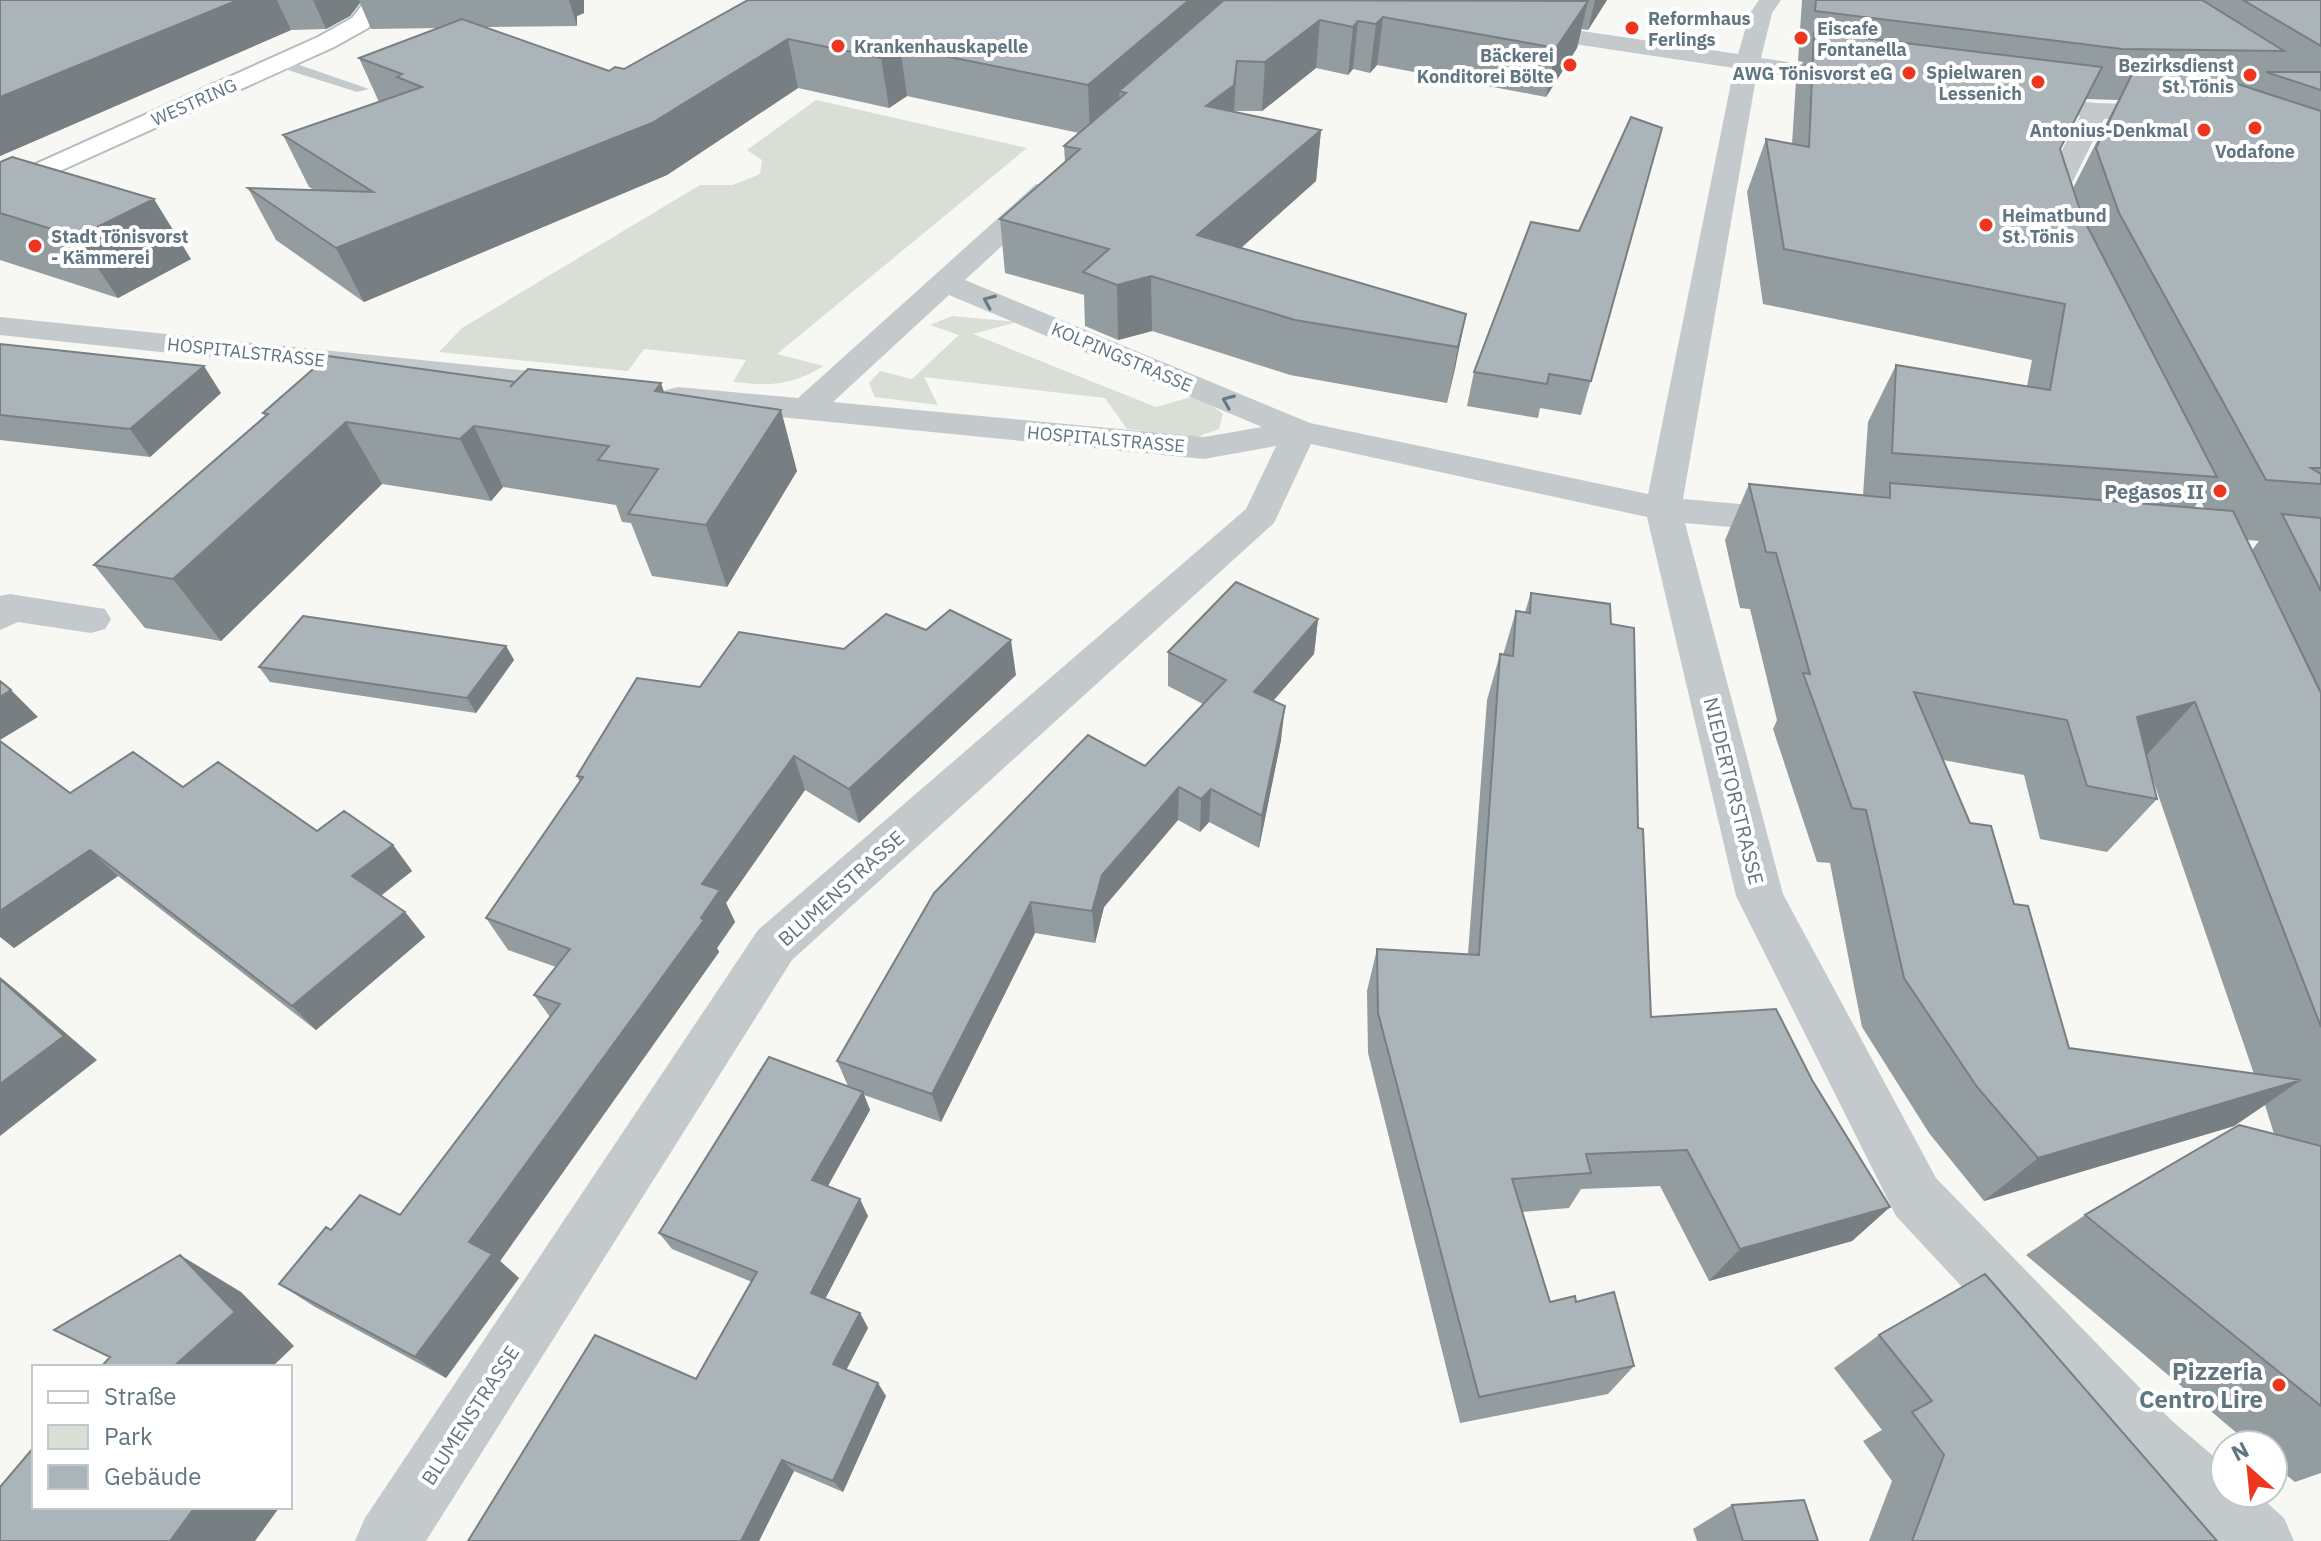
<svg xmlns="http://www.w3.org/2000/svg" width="2321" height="1541" font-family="'IBM Plex Sans',sans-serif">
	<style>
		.green { fill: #d9dfd4 }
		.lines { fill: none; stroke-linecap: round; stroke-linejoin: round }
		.secondary-casing { stroke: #b6bdc0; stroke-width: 4 }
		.lane { fill: #c4c9cc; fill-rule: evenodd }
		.street { fill: #c4c9cc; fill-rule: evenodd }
		.secondary { fill: #fff; fill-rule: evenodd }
		.wall { fill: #939c9f; fill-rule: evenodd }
		.shaded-wall { fill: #787f82 }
		.building { fill: #abb5b9; stroke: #787f82; stroke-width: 2 }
		.oneway { stroke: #657a85 }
		.poi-dot { fill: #ee351d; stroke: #fff; stroke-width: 3 }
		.labels { text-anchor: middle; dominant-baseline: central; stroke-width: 8; stroke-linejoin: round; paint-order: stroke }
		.far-poi-label { font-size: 18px; font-weight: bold; fill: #607681; stroke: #fff; text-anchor: start }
		.far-street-label { font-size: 18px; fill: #607681; stroke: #fff }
		.poi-label { font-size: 20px; font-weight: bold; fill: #607681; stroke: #fff; text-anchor: end }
		.street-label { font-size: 20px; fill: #607681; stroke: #fff }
		.near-poi-label { font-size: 24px; font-weight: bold; fill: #607681; stroke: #fff; text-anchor: end }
	</style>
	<rect width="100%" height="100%" fill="#f7f7f4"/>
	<path class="green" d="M816 100 1027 148 777 354 824 366C790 386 771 386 733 382L746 360 644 349 628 371 439 352 462 328 700 185H733L760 174 762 160 747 150Z
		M952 316 1017 322 973 334 1156 407 1198 395 1223 414 1219 429 1197 437 1127 429 1105 398 924 377 938 405 875 397 869 383 880 371 912 379 959 335 930 325Z"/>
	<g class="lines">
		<g class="secondary-casing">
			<path id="secondary" d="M366 0H389L368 28 334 47 0 198V180L318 37 352 18Z"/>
		</g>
		<path class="lane" d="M275 60H285L369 89 357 92 275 66Z"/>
		<path class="street" d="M1759 0H1781L1772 13 1761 58 1861 73 1873 80 1861 87 1757 72 1683 499 1796 509 1809 513 1814 521 1809 529 1796 533 1685 523 1783 894 1936 1178 2171 1420 2225 1466V1493H2256L2284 1518 2294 1541H2212L2127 1464 1896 1216 1736 896 1647 517 1311 444 1274 523 792 960 426 1541H355L365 1518 758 930 1246 509 1276 446 1204 459 678 407 666 404 661 397 666 390 678 387 798 398 1036 184H1056L1060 190 1056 196 965 280 1310 423 1648 494 1734 68 1521 36 1510 29 1521 22 1738 54 1750 13ZM949 295 1262 427 1204 437 833 402Z
			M2020 94 2095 103 2171 105 2184 113 2171 121 2104 119 2063 201 2069 222 2065 228H2045L2035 201 2080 116 2011 106 2008 101 2011 96Z
			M0 317 578 376 590 379 595 386 590 393 578 396 0 335Z
			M10 594 105 609 111 619 105 629 91 633 18 622 0 630V596Z"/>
		<use href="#secondary" class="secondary"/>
	</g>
	<path class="wall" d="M0 0H584V13L577 16V26L485 27 609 71 624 69 748 0H1607L1588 30 1581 29 1577 48 1546 97 1377 65 1370 73 1353 69 1348 75 1316 68 1262 111H1234V112L1321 130 1316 181 1241 248 1466 314 1447 403 1290 375 1152 331 1118 340 1085 326 1084 295 1005 273 1000 219 1065 162 1064 146 1079 133 907 96 889 108 798 88 667 175 364 302 276 240 248 188 314 190 309 187 283 135 379 102 359 58 439 28 371 29 360 3 350 16 326 29 291 30 0 156Z
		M1802 0H2321V1473L2295 1482 2273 1464V1445H2251L2026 1255 2085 1215 2274 1134 2265 1105 2234 1126 1984 1201 1929 1133 1862 1027 1830 863 1817 862 1773 729 1777 720 1750 609 1740 608 1725 540 1749 484 1863 495 1868 422 1896 365 2027 386 2032 360 1763 304 1747 192 1766 139 1792 144 1796 81 1803 62 1798 61ZM2086 99 2118 100 2073 188 2060 149ZM2200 499 2204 508H2194ZM2247 540 2259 541 2252 550ZM1943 760 2024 775 2040 839 2107 852 2157 799 2151 774 2254 1074 2069 1048 2014 904 1970 823Z
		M1662 128 1581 415 1540 408 1538 418 1467 406 1474 372 1579 231Z
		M0 162 191 259 118 298 0 260Z
		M0 344 221 393 150 457 0 440Z
		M515 382 664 392 797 471 727 587 652 576 631 523 622 522 616 505 503 487 491 501 382 484 221 641 145 628 94 565 265 416 263 413Z
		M1531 593 1611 624 1638 828 1651 1017 1812 1080 1890 1207 1852 1241 1709 1281 1660 1186 1581 1189 1569 1208 1522 1212 1550 1302H1576L1634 1366 1608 1394 1460 1423 1368 1053 1367 991 1377 949 1468 954 1487 700 1500 654 1503 655 1516 611 1525 612Z
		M1318 619 1314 654 1273 701 1281 740 1259 848 1209 822 1200 832 1178 820 1104 907 1095 943 1035 933 941 1122 864 1095 870 1110 828 1186 868 1216 825 1299 860 1313 868 1328 846 1370 886 1396 843 1492 794 1471 759 1541H468L696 1379 752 1282 672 1249 659 1233 848 1086 837 1061 1145 766 1203 704 1168 686V652Z
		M506 646 514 660 476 713 270 682 259 667Z
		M844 649 1016 675 859 823 805 790 726 903 735 922 717 948 719 952 500 1261 519 1278 446 1378 315 1307 279 1284 331 1230 400 1215 550 1017 534 995 556 967 508 950 486 918 580 782 577 776 700 687Z
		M183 787 317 831 393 845 412 871 381 896 405 912 425 937 316 1030 118 876 14 948 70 793Z
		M1879 1335 2217 1541H1869L1892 1481 1863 1441 1882 1430 1834 1368Z
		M1732 1505 1818 1541H1697L1693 1529Z"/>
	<path class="shaded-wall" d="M238 0H277L291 30 0 156V97Z
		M313 0H359L360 3 350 16 326 29Z
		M569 0H584V13L577 16V26Z
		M1189 0H1241L1119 91 1120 108 1090 135 1088 85Z
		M1595 0H1607L1588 30Z
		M1588 1 1577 48 1546 97 1556 48Z
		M1383 17 1377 65 1370 73 1376 24Z
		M1320 20 1316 68 1262 111 1265 62Z
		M1358 21 1353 69 1348 75 1353 27Z
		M788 39 798 88 667 175 364 302 336 248Z
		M900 47 907 96 889 108 881 58Z
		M1237 61 1234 111 1232 135 1206 106Z
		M1321 130 1316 181 1196 288 1197 235Z
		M154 199 191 259 118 298 77 237Z
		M1151 276 1152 331 1118 340 1117 285Z
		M1466 314 1455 369 1447 403 1458 347Z
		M204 366 221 393 150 457 130 429Z
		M661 383 682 445 655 391Z
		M781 410 797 471 727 587 706 525Z
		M346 422 382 484 221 641 173 579Z
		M474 426 503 487 491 501 460 439Z
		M1318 619 1314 654 1251 726 1254 692Z
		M1011 640 1016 675 859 823 849 789Z
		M506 646 514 660 476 713 467 698Z
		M11 690 38 717 0 740V697Z
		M2195 702 2145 757 2137 717Z
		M1285 706 1281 740 1259 848 1262 816Z
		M794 756 805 790 726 903 735 922 717 948 719 952 500 1261 519 1278 446 1378 415 1357 469 1242 701 918 702 884Z
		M1179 787 1178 820 1104 907 1095 943 1092 911 1102 875Z
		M1211 789 1209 822 1200 832 1201 799Z
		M393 845 412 871 373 901 352 876Z
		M90 850 118 876 14 948 0 937V911Z
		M1031 902 1035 933 941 1122 932 1094Z
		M405 912 425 937 316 1030 292 1006Z
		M0 977 17 991 97 1060 0 1136Z
		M2301 1080 2234 1126 1984 1201 2038 1158Z
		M863 1092 870 1110 821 1198 812 1180Z
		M860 1199 868 1216 820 1309 811 1293Z
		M1890 1207 1852 1241 1709 1281 1740 1249Z
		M180 1255 241 1292 294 1346 272 1367H173Z
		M860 1313 868 1328 842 1378 833 1364Z
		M878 1383 886 1396 843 1492 833 1481Z
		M782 1460 794 1471 759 1541H741Z
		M195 1507H276L279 1508 255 1541H170Z"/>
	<path class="building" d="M0 0H238L0 97Z
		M748 0H1189L1088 85 900 47 881 58 788 39 652 123 336 248 248 188 373 192 283 135 422 87 397 77 402 74 359 58 462 19 609 71 615 67 624 69Z
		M1224 0 1588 1 1556 48 1383 17 1376 24 1358 21 1353 27 1320 20 1265 62 1237 61 1234 85 1206 106 1321 130 1197 235 1466 314 1458 347 1295 320 1151 276 1117 285 1083 272 1109 249 1000 219 1080 149 1064 146 1126 93 1119 91Z
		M1816 0H2202L2284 51 2122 49 1815 11Z
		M2243 0H2321V46Z
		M1814 32 2102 67 2060 149 2082 216 2217 477 1892 453 1896 365 2050 390 2065 304 1784 249 1766 139 1809 147Z
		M2134 70H2219L2225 80 2321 111V468H2311L2321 474V484L2266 480 2119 213 2096 148Z
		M2266 72H2321V90Z
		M1631 117 1662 128 1591 381 1549 374 1547 384 1474 372 1531 222 1579 231Z
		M12 157 154 199 77 237 0 213V162Z
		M0 344 204 366 130 429 0 415Z
		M328 356 515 382 510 387 528 369 661 383 655 391 781 410 706 525 628 514 658 469 598 460 609 446 474 426 460 439 346 422 173 579 94 565 268 414 263 413Z
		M1890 483 2233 511 2321 693V1027L2195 702 2137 717 2157 799 2087 786 2067 720 1914 692 1970 823 1991 826 2014 904 2028 906 2069 1048 2301 1080 2038 1158 1977 1087 1904 978 1866 810 1852 808 1803 673 1810 674 1776 553 1766 552 1749 484 1890 498Z
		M2282 514 2321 518V591Z
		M1236 582 1318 619 1254 692 1285 706 1262 816 1211 789 1201 799 1179 787 1102 875 1092 911 1031 902 932 1094 837 1061 934 893 1088 735 1145 766 1226 680 1168 652Z
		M1531 593 1610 604 1611 624 1634 628 1638 828 1643 829 1651 1017 1776 1009 1812 1080 1890 1207 1740 1249 1687 1150 1586 1154 1591 1173 1512 1179 1550 1302 1575 1296 1576 1302 1614 1292 1634 1366 1479 1397 1378 1013 1377 949 1479 955 1500 654 1513 656 1516 611 1530 613Z
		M950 610 1011 640 849 789 794 756 702 884 720 890 701 918 704 920 469 1242 492 1254 415 1357 279 1284 326 1227 331 1230 360 1195 400 1215 560 1004 534 995 570 949 486 918 583 777 577 776 637 678 700 687 739 632 844 649 886 614 926 630Z
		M303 616 506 646 467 698 259 667Z
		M0 681 11 690 0 697Z
		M0 741 70 793 133 752 183 787 218 762 317 831 344 811 393 845 352 876 405 912 292 1006 90 850 0 911Z
		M0 979 64 1036 0 1084Z
		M769 1057 863 1092 812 1180 860 1199 811 1293 860 1313 833 1364 878 1383 833 1481 782 1460 741 1541H468L595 1335 696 1379 757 1272 659 1233Z
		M2239 1125 2321 1146V1406L2085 1215Z
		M180 1255 235 1312 173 1367H101L110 1357 54 1330Z
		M1985 1274 2217 1541H1912L1944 1455 1912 1412 1932 1401 1879 1335Z
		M34 1447V1507H195L170 1541H0V1487Z
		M1804 1500 1818 1541H1743L1732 1505Z"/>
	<defs><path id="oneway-chevron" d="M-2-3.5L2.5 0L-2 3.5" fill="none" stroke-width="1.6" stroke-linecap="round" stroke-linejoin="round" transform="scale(2)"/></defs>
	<g class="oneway">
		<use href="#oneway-chevron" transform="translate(989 301) rotate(-157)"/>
		<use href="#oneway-chevron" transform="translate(1228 401) rotate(-157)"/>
	</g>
	<g class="poi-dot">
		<circle cx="1632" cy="28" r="8"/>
		<circle cx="1801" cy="38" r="8"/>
		<circle cx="838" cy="46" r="8"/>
		<circle cx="1570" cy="65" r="8"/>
		<circle cx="1909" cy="73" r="8"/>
		<circle cx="2250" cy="75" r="8"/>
		<circle cx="2038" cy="82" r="8"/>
		<circle cx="2255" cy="128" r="8"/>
		<circle cx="2204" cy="130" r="8"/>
		<circle cx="1986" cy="225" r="8"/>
		<circle cx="35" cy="246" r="8"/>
		<circle cx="2220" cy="491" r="8"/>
		<circle cx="2279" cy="1385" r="8"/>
	</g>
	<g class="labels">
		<g class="far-poi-label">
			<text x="1648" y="18">Reformhaus<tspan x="1648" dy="21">Ferlings</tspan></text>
			<text x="1817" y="28">Eiscafe<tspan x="1817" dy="21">Fontanella</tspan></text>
			<text x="854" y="46">Krankenhauskapelle</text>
			<text x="1554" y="55" text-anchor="end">Bäckerei<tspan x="1554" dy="21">Konditorei Bölte</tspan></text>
			<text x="2234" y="65" text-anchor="end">Bezirksdienst<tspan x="2234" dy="21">St. Tönis</tspan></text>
			<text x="2022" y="72" text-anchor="end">Spielwaren<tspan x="2022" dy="21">Lessenich</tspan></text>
			<text x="1893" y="73" text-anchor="end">AWG Tönisvorst eG</text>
			<text x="2188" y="130" text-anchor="end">Antonius-Denkmal</text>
			<text x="2255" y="151" text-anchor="middle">Vodafone</text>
			<text x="2002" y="215">Heimatbund<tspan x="2002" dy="21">St. Tönis</tspan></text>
			<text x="51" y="236">Stadt Tönisvorst<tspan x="51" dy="21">- Kämmerei</tspan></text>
		</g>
		<g class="far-street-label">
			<text transform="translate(194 102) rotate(-24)">WESTRING</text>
			<text transform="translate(246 352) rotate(6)">HOSPITALSTRASSE</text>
			<text transform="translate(1122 357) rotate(23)">KOLPINGSTRASSE</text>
			<text transform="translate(1106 439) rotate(5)">HOSPITALSTRASSE</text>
		</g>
		<g class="poi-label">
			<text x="2204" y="491">Pegasos II</text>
		</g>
		<g class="street-label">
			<text transform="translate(1734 791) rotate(76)">NIEDERTORSTRASSE</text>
			<text transform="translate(841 888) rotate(-42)">BLUMENSTRASSE</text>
			<text transform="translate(470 1415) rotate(-57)">BLUMENSTRASSE</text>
		</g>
		<g class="near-poi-label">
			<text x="2263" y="1371">Pizzeria<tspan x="2263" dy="28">Centro Lire</tspan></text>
		</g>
	</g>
	<rect x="32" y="1365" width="260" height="144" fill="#ffffff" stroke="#bfc8cd" stroke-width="2"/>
	<rect x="48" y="1391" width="40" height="12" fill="#ffffff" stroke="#bfc8cd" stroke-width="2"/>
	<text x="104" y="1405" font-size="24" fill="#607681">Straße</text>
	<rect x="48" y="1425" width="40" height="24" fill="#d9dfd4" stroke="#bfc8cd" stroke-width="2"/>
	<text x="104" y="1445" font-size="24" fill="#607681">Park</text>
	<rect x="48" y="1465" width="40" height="24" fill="#abb5b9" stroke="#bfc8cd" stroke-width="2"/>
	<text x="104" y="1485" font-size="24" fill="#607681">Gebäude</text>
	<g transform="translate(2249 1469) rotate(333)"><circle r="38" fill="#ffffff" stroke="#bfc8cd" stroke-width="2"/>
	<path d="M0-6L14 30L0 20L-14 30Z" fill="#ee351d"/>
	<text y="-12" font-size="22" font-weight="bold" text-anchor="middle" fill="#607681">N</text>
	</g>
</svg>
